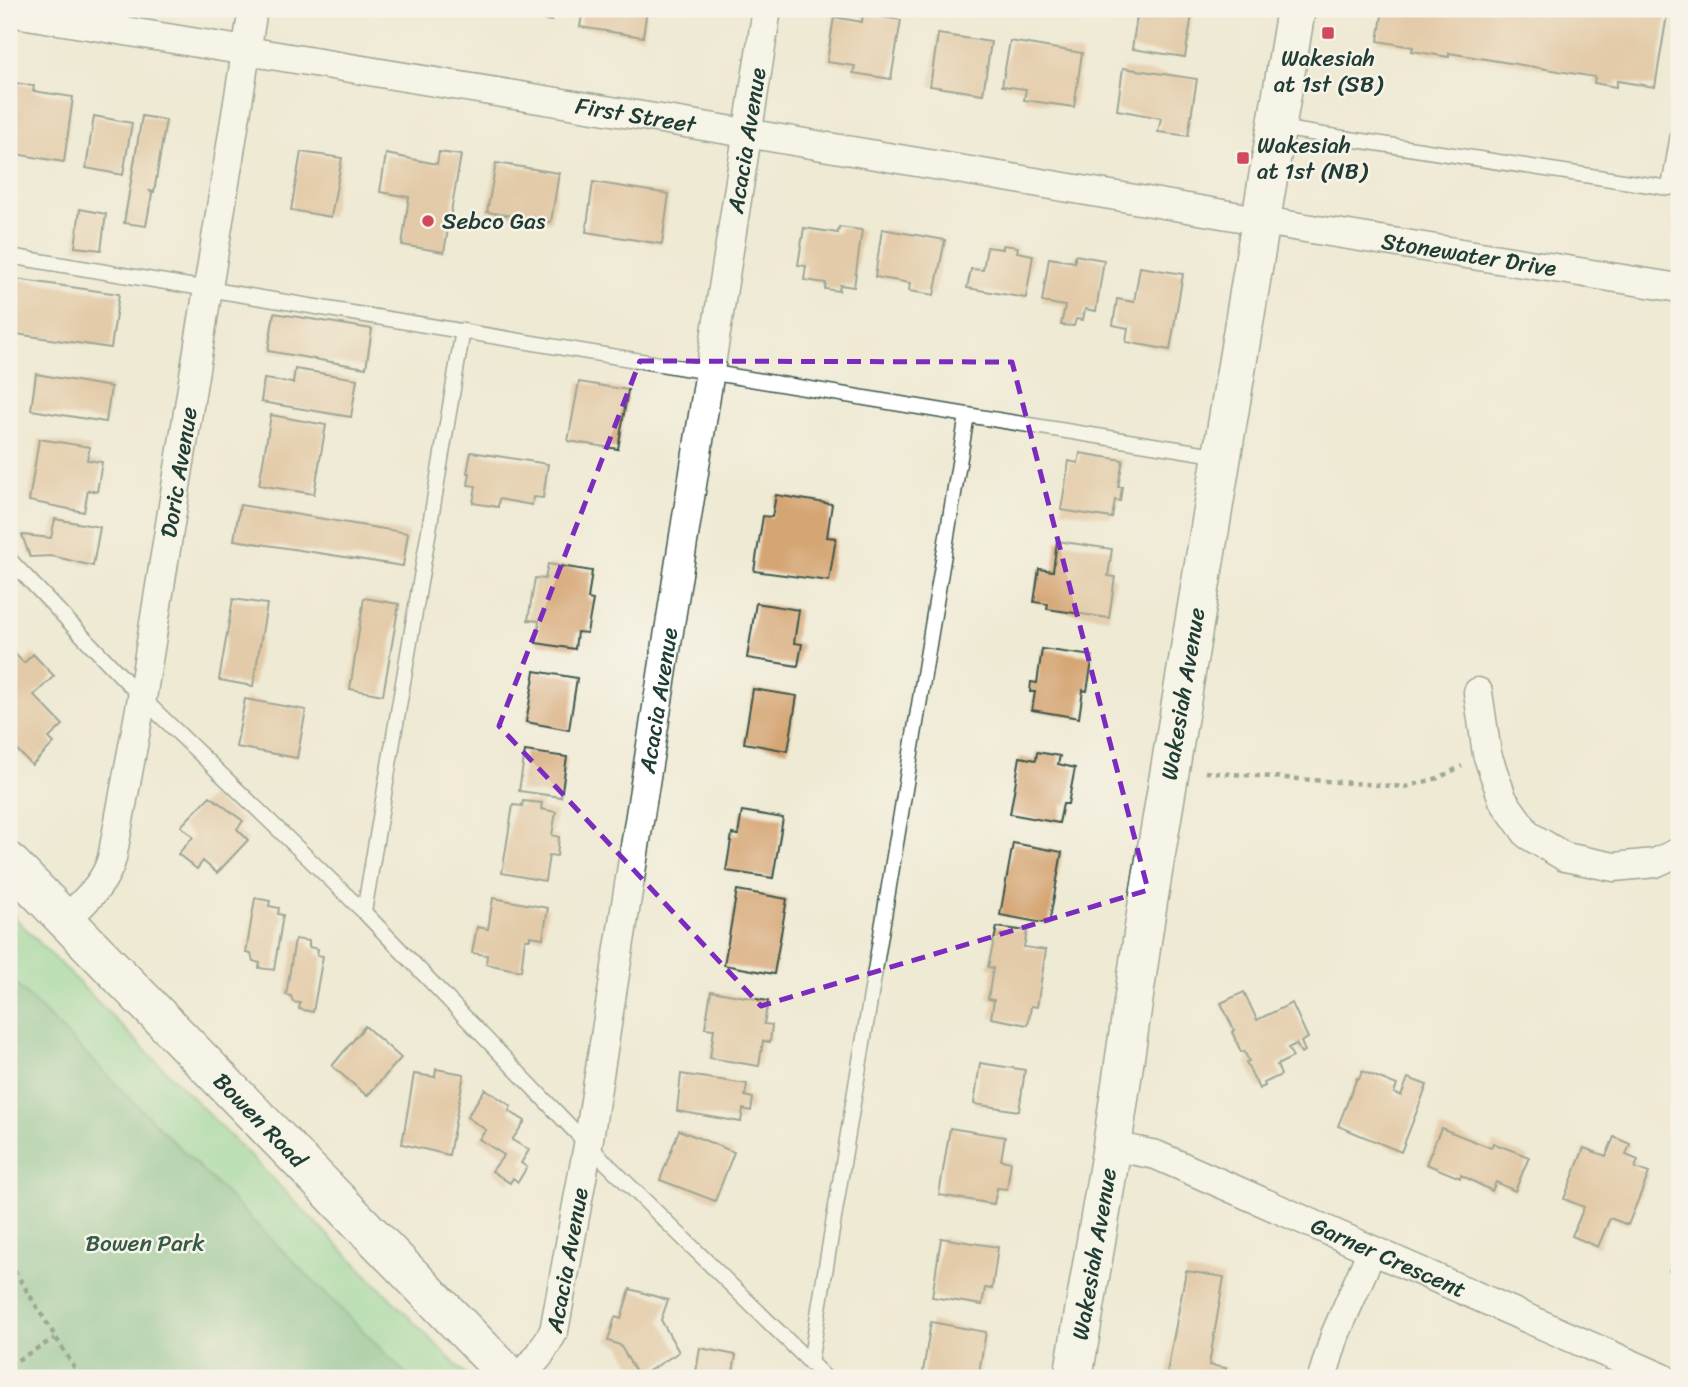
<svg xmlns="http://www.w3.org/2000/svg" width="1688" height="1387" font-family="Sriracha,sans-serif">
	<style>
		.green { fill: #82d393; stroke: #508864; stroke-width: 2 }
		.forest { fill: #69b57d; stroke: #447958; stroke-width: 2 }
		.building { fill: #d5a573 }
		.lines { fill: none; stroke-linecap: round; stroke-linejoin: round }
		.service-casing { stroke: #3e574c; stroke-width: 17 }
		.minor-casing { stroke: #3e574c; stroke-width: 31 }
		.secondary-casing { stroke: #3e574c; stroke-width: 41 }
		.path { stroke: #3e574c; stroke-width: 4.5; stroke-dasharray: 5 5; stroke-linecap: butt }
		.service { stroke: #fff; stroke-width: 14 }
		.minor { stroke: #fff; stroke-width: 28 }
		.secondary { stroke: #fff; stroke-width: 38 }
		.marked { fill: none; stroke: #7b2cbf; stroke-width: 5; stroke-dasharray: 14 9; stroke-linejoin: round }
		.poi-dot { fill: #d1495b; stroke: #f7f3e8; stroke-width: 2.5 }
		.labels { text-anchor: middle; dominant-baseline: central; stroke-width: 5; stroke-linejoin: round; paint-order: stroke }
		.poi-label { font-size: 23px; fill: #1f3d34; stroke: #f7f3e8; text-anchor: start }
		.street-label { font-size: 23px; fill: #1f3d34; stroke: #f7f3e8 }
		.park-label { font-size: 23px; fill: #335b47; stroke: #f7f3e8 }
	</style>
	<rect width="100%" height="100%" fill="#f7f3e8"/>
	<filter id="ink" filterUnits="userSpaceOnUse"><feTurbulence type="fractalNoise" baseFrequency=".0143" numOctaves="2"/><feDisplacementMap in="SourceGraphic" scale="14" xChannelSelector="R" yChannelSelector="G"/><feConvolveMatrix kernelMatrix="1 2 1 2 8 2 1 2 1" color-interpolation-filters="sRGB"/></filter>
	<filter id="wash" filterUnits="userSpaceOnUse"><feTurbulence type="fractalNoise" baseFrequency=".00686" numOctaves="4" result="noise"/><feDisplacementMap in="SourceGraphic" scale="28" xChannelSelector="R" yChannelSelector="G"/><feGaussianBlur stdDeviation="1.57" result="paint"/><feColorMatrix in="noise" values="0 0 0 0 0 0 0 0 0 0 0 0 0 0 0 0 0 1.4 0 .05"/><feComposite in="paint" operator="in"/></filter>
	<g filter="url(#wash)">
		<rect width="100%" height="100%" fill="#efead4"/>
		<path class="green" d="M9 912 469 1378H9Z"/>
		<path class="forest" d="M9 977 410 1378H9Z"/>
		<g id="blocks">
			<path class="building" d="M495 9H554L552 21 494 12Z
				M583 9H647L643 37 580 27Z
				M1138 9H1193L1185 57 1132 49Z
				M1383 9H1633L1667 15 1655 87 1617 81 1616 87 1594 83 1595 77 1449 53V57L1412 51 1413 47 1378 41Z
				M863 14 901 20 891 79 853 73 855 66 827 62 834 17 862 22Z
				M938 34 991 42 983 94 930 86Z
				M1010 41 1082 53 1074 107 1024 100 1026 89 1002 86Z
				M1123 68 1197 79 1188 136 1158 132 1161 118 1117 110Z
				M16 83 34 86 33 91 73 97 64 162 9 153V131Z
				M94 116 132 123 123 175 86 168Z
				M142 116 166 120 154 192 150 191 152 194 146 226 124 223Z
				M301 152 342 158 331 217 291 210Z
				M439 152 461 155 444 252 402 245 409 197 380 192 386 154 437 164Z
				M496 163 559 173 551 222 487 212Z
				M593 182 669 194 662 244 586 232Z
				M80 209 106 214 101 250 75 247Z
				M839 227 862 230 854 287 840 285 839 291 825 289 826 283 804 280 806 266 798 265 804 228 838 233Z
				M882 229 945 240 934 295 909 291 910 283 875 277Z
				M1003 245 1018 247 1017 252 1033 255 1026 298 967 288 971 269 983 270 987 247 1003 249Z
				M1075 255 1104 260 1096 311 1085 309 1083 320 1076 319 1074 326 1061 325 1065 306 1042 302 1049 258 1075 262Z
				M1140 267 1183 274 1170 350 1126 342 1128 328 1113 325 1117 299 1134 302Z
				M9 278 119 294 111 348 9 333Z
				M274 313 372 329 366 368 268 351Z
				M295 369 357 379 351 417 261 402 264 379 293 383Z
				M36 374 111 387 106 422 31 410Z
				M579 382 628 390 618 449 568 441Z
				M271 415 326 425 314 494 259 485Z
				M39 439 90 447 87 460 102 462 97 492 88 490 84 512 29 501Z
				M471 452 548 464 543 498 533 497 532 505 499 499 498 507 473 503 476 486 468 485 470 473H467Z
				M1080 453 1123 460 1118 487H1122L1120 501 1115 500 1112 518 1061 510 1069 461 1078 463Z
				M776 495 832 504 827 537 836 538 829 581 754 571 763 516 772 517Z
				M240 505 408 533 403 566 234 540Z
				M55 519 100 527 93 566 52 556 30 557 22 535 51 538Z
				M1057 541 1112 549 1108 576 1115 577 1109 618 1047 609 1048 604 1034 602 1039 569 1053 571Z
				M548 564 592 571 588 599 593 600 587 633 577 632 575 649 536 643 539 621 528 620 535 578 545 579Z
				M364 598 399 604 383 695 350 689Z
				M233 599 267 604 253 686 219 680Z
				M756 603 799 610 794 643 802 644 798 666 747 658Z
				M9 648 24 663 33 654 54 676 34 695 63 725 49 738 54 743 32 765 9 742Z
				M1042 649 1093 656 1087 691 1083 690 1079 718 1032 710 1035 692H1030L1031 682 1037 683Z
				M535 671 577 678 569 730 526 722Z
				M753 689 797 696 788 751 744 743Z
				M245 699 306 710 297 758 236 747Z
				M525 751 567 757 561 797 519 791Z
				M1037 752 1060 756 1058 764 1075 768 1068 804H1063L1059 823 1010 814 1020 757 1036 760Z
				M210 796 243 821 237 829 248 840 217 873 203 861 197 869 178 854 193 837 181 826Z
				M523 801 542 803 541 809 556 812 552 835 559 837 557 856 549 855 545 881 502 873 513 805 522 806Z
				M742 811 783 818 773 878 726 871 732 834 738 835Z
				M1013 843 1062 852 1049 924 1000 915Z
				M737 890 787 899 774 974 724 965Z
				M255 898 270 901 269 906 279 908 278 914 283 915 274 970 259 968 260 963 253 961 251 954 246 953Z
				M493 898 548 908 543 938 530 936V939H525L521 971 486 964 487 955 472 953 477 927 488 929Z
				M997 927 1027 931 1024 947 1046 950 1037 1007 1031 1006 1028 1025 991 1018 994 1000 988 999 993 968 988 967Z
				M295 939 309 941V947L318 949 317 955 323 956 313 1012 299 1009 300 1003 293 1002 291 996 286 995Z
				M711 991 768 1001 764 1024 772 1025 770 1042 763 1041 759 1066 710 1058 714 1029 705 1028Z
				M1244 992 1257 1020 1292 1003 1308 1038 1301 1042 1305 1051 1301 1053 1296 1044 1288 1048 1293 1057 1277 1065 1281 1075 1264 1083 1265 1086 1259 1089 1246 1062 1249 1061 1244 1051 1241 1052 1232 1032 1234 1030 1221 1003Z
				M365 1026 401 1058 367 1096 332 1066Z
				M980 1063 1025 1070 1019 1111 974 1104Z
				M436 1069 464 1074 449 1155 402 1144 414 1074 435 1077Z
				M1362 1071 1397 1085 1394 1093 1401 1096 1408 1078 1427 1085 1401 1152 1338 1126 1357 1078 1359 1079Z
				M681 1074 747 1084 745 1096 753 1098 751 1111 743 1109 741 1122 677 1111Z
				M485 1089 511 1106 509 1111 525 1121 512 1140 529 1150 521 1163 527 1167 518 1182 513 1178 510 1183 492 1171 504 1155 479 1139 486 1130 467 1117Z
				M950 1128 1005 1137 1001 1160 1011 1162 1007 1189 997 1188 994 1204 939 1195Z
				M1441 1128 1491 1148 1493 1143 1529 1157 1515 1191 1496 1182 1492 1191 1461 1175 1460 1178 1426 1164Z
				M679 1130 734 1152 715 1201 660 1180Z
				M1614 1137 1630 1144 1626 1155 1638 1160 1635 1168 1649 1173 1628 1225 1610 1218 1598 1247 1572 1236 1584 1207 1564 1199 1584 1148 1606 1156Z
				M941 1238 998 1247 992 1289 985 1288 982 1305 932 1297Z
				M1679 1244V1275L1669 1271Z
				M1186 1271 1224 1277 1209 1365 1226 1368 1224 1378H1197L1167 1373Z
				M630 1289 668 1300 661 1320 679 1352 639 1377 620 1345 608 1341 615 1317 621 1319Z
				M931 1322 986 1332 978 1378H922Z
				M700 1348 736 1355 732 1378H695Z"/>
		</g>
	</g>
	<g filter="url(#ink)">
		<use href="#blocks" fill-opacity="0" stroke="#3e574c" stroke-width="2"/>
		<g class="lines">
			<g class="service-casing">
				<path id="service" d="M1278 128 1669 188 1679 128
					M9 256 967 415 810 1363
					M967 415 1221 456
					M9 559 142 698 364 912 588 1145 826 1378
					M364 912 463 330"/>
			</g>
			<g class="minor-casing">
				<g id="minor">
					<path id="s1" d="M9 12 746 133 1311 229 1679 288"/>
					<path d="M1478 692 1487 754 1503 800 1528 835 1565 857 1614 867 1655 863 1679 852"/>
					<path id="s2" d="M65 921C84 901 105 885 112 858L142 698 253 9"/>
					<path id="s3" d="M1112 1146 1156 1155 1663 1378"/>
					<path id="s4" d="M519 1378 539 1356 554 1331 588 1145 767 9"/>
					<path d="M1322 1378 1335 1335 1372 1250"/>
				</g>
			</g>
			<g class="secondary-casing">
				<g id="secondary">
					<path id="s5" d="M9 862 511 1378"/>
					<path id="s6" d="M1073 1378 1112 1146 1146 914 1296 9"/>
				</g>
			</g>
			<path class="path" d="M1205 772 1405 787 1438 778 1462 766
				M9 1262 81 1378
				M9 1365 55 1338"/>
			<use href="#service" class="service"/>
			<use href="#minor" class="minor"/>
			<use href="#secondary" class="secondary"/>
		</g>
	</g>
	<path d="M0 0H1688V1387H0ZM640 361 1012 362 1148 890 761 1006 499 726Z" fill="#efead4" fill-opacity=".55" fill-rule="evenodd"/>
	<path class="marked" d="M640 361 1012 362 1148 890 761 1006 499 726Z"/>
	<g class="poi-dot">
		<rect x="1321" y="26" width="14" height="14" rx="3.5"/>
		<rect x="1236" y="151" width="14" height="14" rx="3.5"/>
		<circle cx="428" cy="221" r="7"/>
	</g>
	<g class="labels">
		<g class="poi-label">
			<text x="1328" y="58" text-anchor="middle">Wakesiah<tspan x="1328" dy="26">at 1st (SB)</tspan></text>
			<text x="1257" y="145">Wakesiah<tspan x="1257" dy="26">at 1st (NB)</tspan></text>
			<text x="442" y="221">Sebco Gas</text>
		</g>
		<g class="street-label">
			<text stroke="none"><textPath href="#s1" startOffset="635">First Street</textPath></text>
			<text stroke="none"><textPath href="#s4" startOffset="1265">Acacia Avenue</textPath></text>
			<text stroke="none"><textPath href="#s1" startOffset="1480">Stonewater Drive</textPath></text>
			<text stroke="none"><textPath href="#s2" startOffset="471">Doric Avenue</textPath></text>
			<text stroke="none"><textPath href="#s6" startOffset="693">Wakesiah Avenue</textPath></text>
			<text stroke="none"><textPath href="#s4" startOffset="698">Acacia Avenue</textPath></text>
			<text stroke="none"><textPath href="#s5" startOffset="360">Bowen Road</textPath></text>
			<text stroke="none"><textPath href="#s6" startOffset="126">Wakesiah Avenue</textPath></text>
			<text stroke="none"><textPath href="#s3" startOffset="299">Garner Crescent</textPath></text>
			<text stroke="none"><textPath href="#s4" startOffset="131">Acacia Avenue</textPath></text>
		</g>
		<g class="park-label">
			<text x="145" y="1243">Bowen Park</text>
		</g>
	</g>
	<rect width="1688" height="1387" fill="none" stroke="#f7f3e8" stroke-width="35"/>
</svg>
